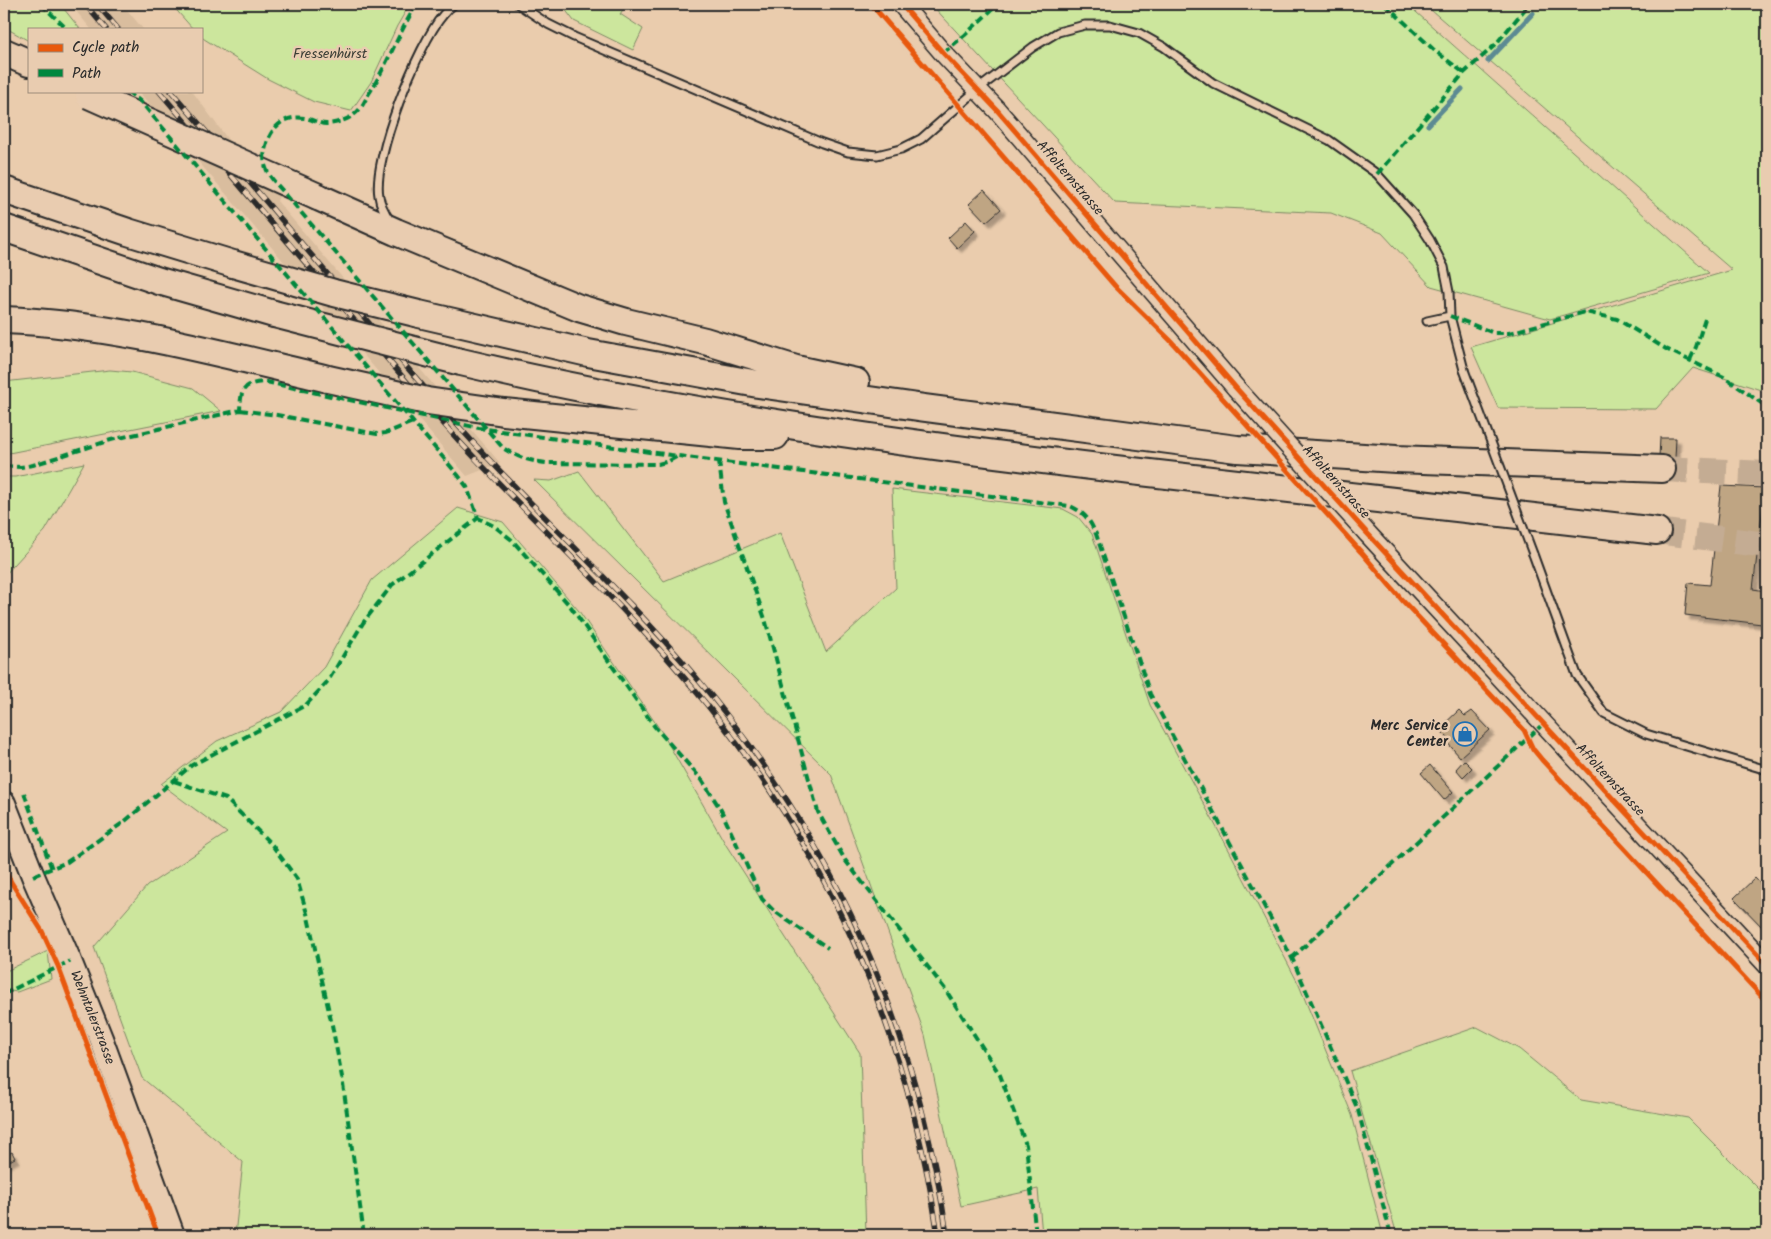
<svg xmlns="http://www.w3.org/2000/svg" width="1771" height="1239" font-family="Kalam,sans-serif">
	<style>
		.built { fill: #d9bd9e }
		.green { fill: #cce69d; stroke: #7c8864 }
		.lines { fill: none; stroke-linecap: round; stroke-linejoin: round }
		.stream { stroke: #5b8a93; stroke-width: 5 }
		.building { fill: #bfa583; stroke: #2b2b2b; filter: url(#shadow) }
		.motorway-tunnel { stroke: #c4ac93; stroke-width: 26; stroke-dasharray: 26 13; stroke-linecap: butt }
		.service-casing { stroke: #2b2b2b; stroke-width: 11 }
		.tertiary-casing { stroke: #2b2b2b; stroke-width: 21 }
		.primary-casing { stroke: #2b2b2b; stroke-width: 26 }
		.motorway-casing { stroke: #2b2b2b; stroke-width: 30 }
		.path { stroke: #2b2b2b; stroke-width: 3; stroke-dasharray: 4 4; stroke-linecap: butt }
		.service { stroke: #e9ccb0; stroke-width: 7 }
		.tertiary { stroke: #e9ccb0; stroke-width: 18 }
		.primary { stroke: #e9ccb0; stroke-width: 22 }
		.motorway { stroke: #e9ccb0; stroke-width: 26 }
		.rail-casing { stroke: #2b2b2b; stroke-width: 5.5 }
		.rail { stroke: #e9ccb0; stroke-width: 4; stroke-dasharray: 11; stroke-linecap: butt }
		.service-bridge-casing { stroke: #2b2b2b; stroke-width: 11; stroke-linecap: butt }
		.tertiary-bridge-casing { stroke: #2b2b2b; stroke-width: 21; stroke-linecap: butt }
		.motorway-bridge-casing { stroke: #2b2b2b; stroke-width: 30; stroke-linecap: butt }
		.service-bridge { stroke: #e9ccb0; stroke-width: 7 }
		.tertiary-bridge { stroke: #e9ccb0; stroke-width: 18 }
		.motorway-bridge { stroke: #e9ccb0; stroke-width: 26 }
		.quiet { stroke: #00873e; stroke-width: 4; stroke-dasharray: 8 4; stroke-linecap: butt }
		.cycleway-casing { stroke: #e9ccb0; stroke-width: 8 }
		.cycleway { stroke: #e8590c; stroke-width: 5 }
		.labels { text-anchor: middle; dominant-baseline: central; stroke-width: 5; stroke-linejoin: round; paint-order: stroke }
		.park-label { font-size: 14px; fill: #3b3e36; stroke: #e9ccb0 }
		.street-label { font-size: 14px; fill: #2b2b2b; stroke: #e9ccb0 }
		.poi-label { font-size: 14px; font-weight: bold; fill: #2b2b2b; stroke: #e9ccb0; text-anchor: end }
	</style>
	<defs>
		<filter id="shadow"><feDropShadow dx="4.5" dy="4.5" stdDeviation="1" flood-color="#0004"/></filter>
	</defs>
	<rect width="100%" height="100%" fill="#eaccad"/>
	<filter id="ink" filterUnits="userSpaceOnUse"><feTurbulence type="fractalNoise" baseFrequency=".02" numOctaves="2"/><feDisplacementMap in="SourceGraphic" scale="10" xChannelSelector="R" yChannelSelector="G"/><feConvolveMatrix kernelMatrix="1 2 1 2 8 2 1 2 1" color-interpolation-filters="sRGB"/></filter>
	<g filter="url(#ink)">
		<path class="built" d="M70 4H122L143 29H91Z
			M138 91H192L252 172 279 196 277 201 500 463 467 476Z"/>
		<path class="green" d="M4 4H60L80 29H29V41L4 27Z
			M171 4H410L397 26 371 82 351 111 314 102 268 79 201 37V29H193Z
			M561 4H627L620 14 643 29 633 50 574 21Z
			M931 4H1407L1709 273 1550 319 1431 286 1382 233 1331 213 1115 203Z
			M1424 4H1767V392L1693 368 1656 409 1498 408 1471 347 1732 270Z
			M110 370 132 372 193 388 221 411 9 453 4 452V382Z
			M84 463 45 531 4 576V477H15Z
			M579 471 664 581 780 533 826 652 896 588 892 489 1063 509 1078 517 1092 534 1150 705 1230 852 1299 985 1352 1115 1383 1235H1042L1038 1189 961 1206 925 1035 831 774 534 480 551 481Z
			M458 508 503 522 579 611 661 731 726 845 860 1053 866 1235H235L243 1162 142 1078 94 947 147 886 227 833 161 784 217 741 281 712 324 667 372 580Z
			M48 951 51 979 17 992 4 990V972Z
			M1477 1027 1519 1049 1581 1100 1688 1118 1767 1197V1235H1397L1350 1071Z"/>
		<g class="lines">
			<path class="stream" d="M1488 61 1533 13
				M1428 125 1462 89"/>
		</g>
		<path class="building" d="M984 190 1001 209 986 222 969 204Z
			M966 221 975 231 957 248 948 238Z
			M1660 438H1676L1675 458 1659 457Z
			M1721 486 1765 488 1753 589 1766 591 1762 624 1685 615 1688 583 1710 585Z
			M1459 710 1465 716 1472 711 1490 730 1460 757 1445 740 1448 738 1439 729Z
			M1464 760 1472 768 1463 777 1456 769Z
			M1430 765 1453 792 1444 800 1421 773Z
			M1755 878 1767 891V932L1734 898Z
			M12 1152 15 1158 4 1164V1156Z"/>
		<g class="lines">
			<path class="motorway-tunnel" d="M1662 469 1767 474
				M1657 531 1767 545"/>
			<g class="service-casing">
				<path id="service" d="M518 4 548 24 574 37 822 143 848 152 877 155 901 149 921 139 977 90 1033 47 1058 32 1085 25H1110L1139 33 1164 47 1213 83 1329 140 1377 174 1413 214 1430 240 1444 267 1449 292 1450 316 1464 370
					M390 221C385 213 380 205 379 196 372 159 418 44 443 15 446 11 450 7 454 4
					M1427 321 1450 316
					M1533 554 1577 675 1604 713 1646 734 1767 770"/>
			</g>
			<g class="tertiary-casing">
				<path id="tertiary" d="M901 4 943 53 997 110 1236 388
					M1367 533 1767 965"/>
			</g>
			<g class="primary-casing">
				<g id="primary">
					<path id="s1" d="M4 803 33 876 70 961 101 1038 173 1235"/>
				</g>
			</g>
			<g class="motorway-casing">
				<path id="motorway" d="M4 52 29 63
					M4 190 128 232 233 264
					M318 197 396 232 579 308 626 322 705 341 796 369 856 382
					M4 228 159 281 274 314
					M419 314 588 353 758 384 925 408 1237 449 1396 459 1662 469
					M4 320C114 324 221 354 328 379
					M461 362C682 414 907 444 1132 471 1307 491 1482 511 1657 531
					M504 412 740 436H775"/>
			</g>
			<path class="path" d="M1525 9 1528 4"/>
			<use href="#service" class="service"/>
			<use href="#tertiary" class="tertiary"/>
			<use href="#primary" class="primary"/>
			<use href="#motorway" class="motorway"/>
			<g class="rail-casing">
				<path id="rail" d="M85 4 106 29
					M97 4 118 29
					M159 91C219 161 279 231 338 301 378 348 417 395 459 441 534 522 616 597 688 682 826 844 906 1025 938 1235
					M171 91C230 159 288 227 346 296 387 344 428 393 471 440 544 520 625 593 695 676 834 840 916 1023 947 1235"/>
			</g>
			<use href="#rail" class="rail"/>
			<g class="service-bridge-casing">
				<path id="service-bridge" d="M1464 370 1533 554"/>
			</g>
			<g class="tertiary-bridge-casing">
				<path id="tertiary-bridge" d="M1236 388 1367 533"/>
			</g>
			<g class="motorway-bridge-casing">
				<path id="motorway-bridge" d="M89 95 318 197
					M233 264 334 293 419 314
					M274 314 461 362
					M328 379 427 401 504 412"/>
			</g>
			<use href="#service-bridge" class="service-bridge"/>
			<use href="#tertiary-bridge" class="tertiary-bridge"/>
			<use href="#motorway-bridge" class="motorway-bridge"/>
			<path class="quiet" d="M41 4 67 29
				M417 4C399 32 388 63 370 92 366 98 363 106 358 111 351 119 336 124 326 124 319 124 312 119 304 118 286 115 272 126 267 143 258 169 272 178 287 196L503 448C517 457 529 461 546 463L658 464 669 461 678 456
				M1385 4 1434 50 1464 73
				M943 53 965 35 998 4
				M127 91 140 101 458 475 467 487 478 518 494 526 512 540 571 607 655 727 702 780 721 810 762 899 774 911 828 948
				M1377 174 1464 73 1495 45 1525 9
				M1450 316 1494 333H1509L1585 312 1617 319 1666 349 1724 377 1767 407
				M1690 360 1696 347 1705 319
				M240 410 277 415 377 434 386 433 413 422
				M719 461 724 502 765 619 818 812 845 860 945 989 1000 1075 1026 1145 1036 1235
				M4 466 21 467 33 465 111 440 240 410C241 389 243 383 266 382L479 428 678 456 1070 506C1085 513 1089 519 1096 534L1150 694 1292 958 1358 1110 1391 1235
				M174 781 226 799 272 845 297 879 308 917 332 1025 342 1077 364 1235
				M24 793 52 869
				M33 876 67 862 124 822 192 765 306 705 328 681 363 623 392 585 478 518
				M1292 958 1543 724
				M4 994 70 961"/>
			<g class="cycleway-casing">
				<path id="cycleway" d="M871 4 1115 286 1170 340 1361 552 1402 600 1524 730 1533 749 1542 760 1767 1002
					M901 4 943 53 997 110 1236 388 1367 533 1767 965
					M4 867 11 882 42 931 58 966 158 1235"/>
			</g>
			<use href="#cycleway" class="cycleway"/>
		</g>
	</g>
	<defs>
		<g id="shop-ring" transform="scale(1.25)"><circle r="9.5" fill="#e9ccb0" stroke="#1f6fb2" stroke-width="1.5"/><path d="M-5-2.5h2.3a2.7 3.5 0 0 1 5.4 0H5L5.5 6h-11ZM-1.5-2.5h3a1.5 2.3 0 0 0-3 0Z" fill="#1f6fb2"/></g>
	</defs>
	<g fill-rule="evenodd">
		<use href="#shop-ring" x="1465" y="734"/>
	</g>
	<g class="labels">
		<g class="park-label">
			<text x="330" y="54">Fressenhürst</text>
		</g>
		<g class="street-label">
			<text transform="translate(1070 178) rotate(49)">Affolternstrasse</text>
			<text transform="translate(1336 482) rotate(48)">Affolternstrasse</text>
			<text transform="translate(1610 780) rotate(47)">Affolternstrasse</text>
			<text stroke="none"><textPath href="#s1" startOffset="232">Wehntalerstrasse</textPath></text>
		</g>
		<g class="poi-label">
			<text x="1448" y="726">Merc Service<tspan x="1448" dy="16">Center</tspan></text>
		</g>
	</g>
	<rect width="1771" height="1239" fill="none" stroke="#e9ccb0" stroke-width="20"/>
	<rect x="10" y="10" width="1751" height="1219" fill="none" stroke="#2b2b2b" stroke-width="2" filter="url(#ink)"/>
	<rect x="28" y="28" width="175" height="65" fill="#e9ccb0" stroke="#9d8c7b"/>
	<rect x="38" y="44" width="25" height="8" fill="#e8590c" stroke="#9d8c7b"/>
	<text x="72" y="52" font-size="15" fill="#2b2b2b">Cycle path</text>
	<rect x="38" y="69" width="25" height="8" fill="#00873e" stroke="#9d8c7b"/>
	<text x="72" y="78" font-size="15" fill="#2b2b2b">Path</text>
</svg>
